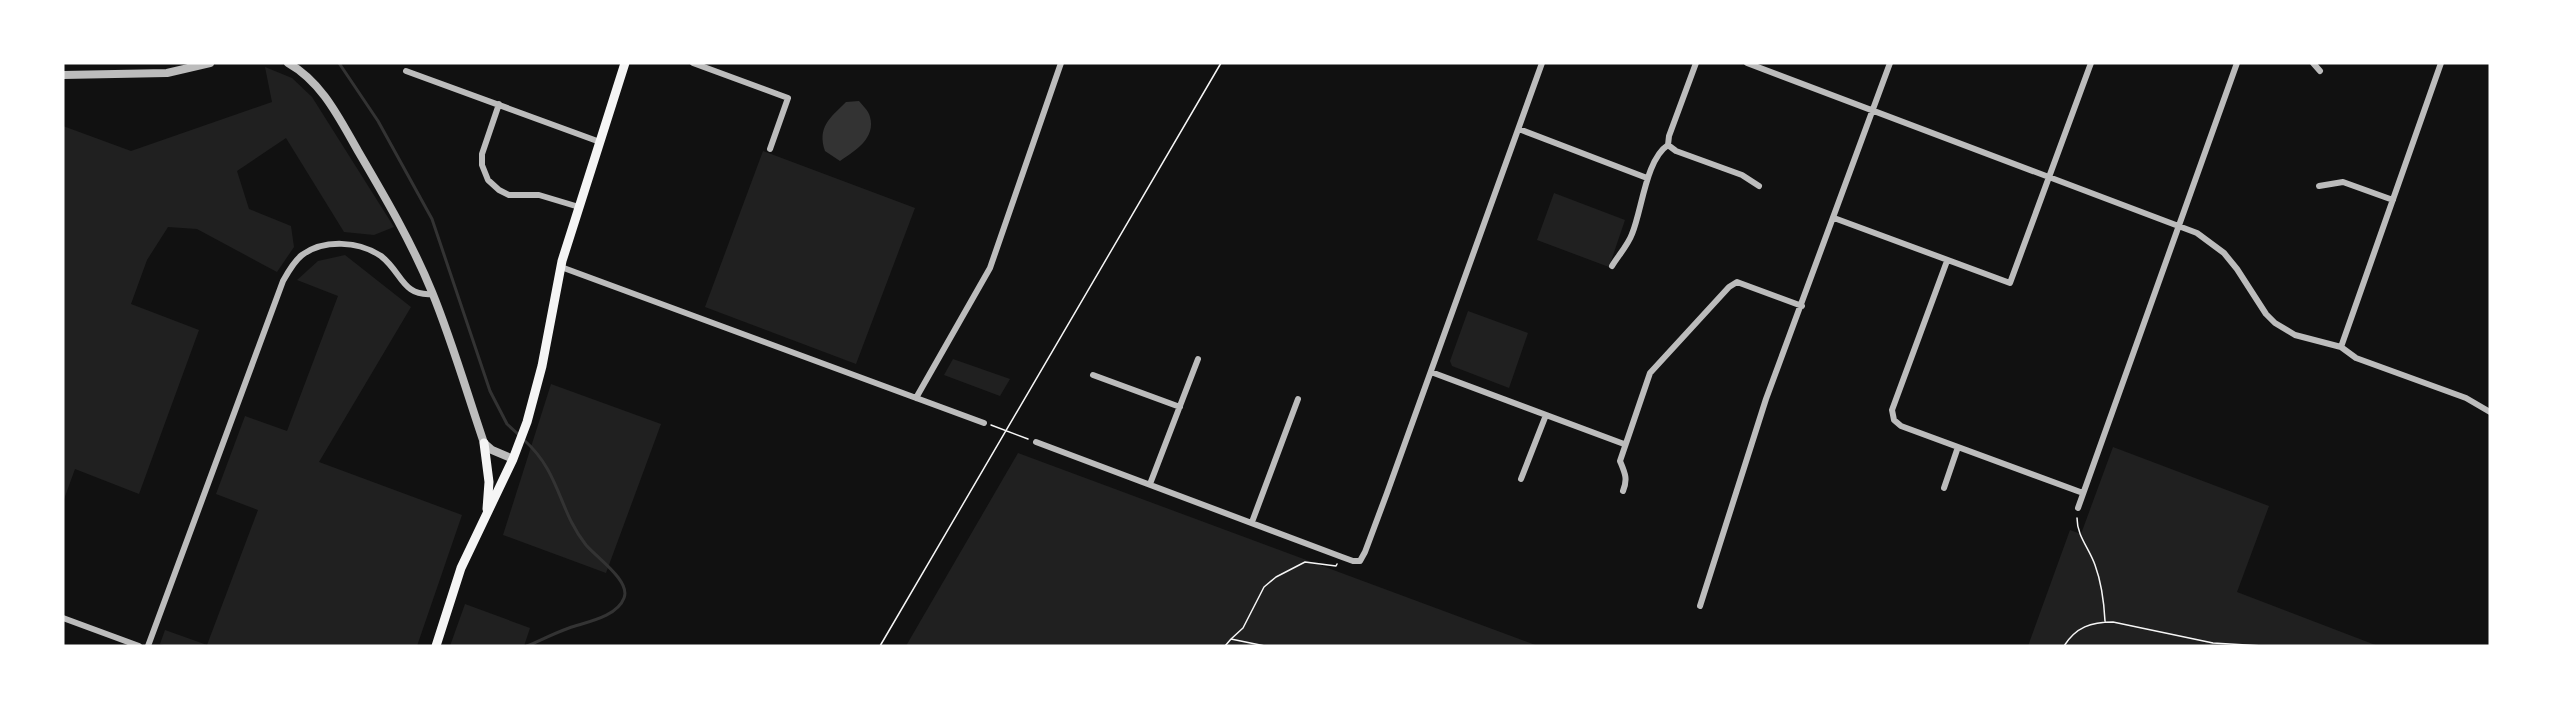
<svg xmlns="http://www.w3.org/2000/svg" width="2553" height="709" font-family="'Public Sans',sans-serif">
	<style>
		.green { fill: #202020 }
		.water { fill: #333 }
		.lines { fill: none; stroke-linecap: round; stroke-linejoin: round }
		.stream { stroke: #333; stroke-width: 3 }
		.path { stroke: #f5f5f5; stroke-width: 1.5 }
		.minor { stroke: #bcbcbc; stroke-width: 6 }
		.tertiary { stroke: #bcbcbc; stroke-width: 8 }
		.primary { stroke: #f5f5f5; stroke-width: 9 }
	</style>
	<rect width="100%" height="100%" fill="#111"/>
	<path class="green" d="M265 67 292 78 312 97 394 227 374 235 344 232 286 138 237 171 249 209 291 226 294 247 277 272 197 229 168 227 147 260 131 304 199 330 139 494 75 469 63 502V126L131 151 272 102Z
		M763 151 915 208 856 364 705 307Z
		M1554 193 1625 220 1609 267 1537 240Z
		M345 255 411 307 319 462 462 515 417 646H167L160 644 165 630 207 645 258 510 216 494 245 416 287 431 338 296 297 280 318 261Z
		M1468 311 1528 333 1509 388 1452 366 1450 361Z
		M953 359 1010 379 1000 396 944 375Z
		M551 384 661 424 606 573 503 535Z
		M2113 447 2269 506 2237 592 2378 646H2028L2070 530 2081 534Z
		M1018 453 1538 646H906Z
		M465 604 530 628 524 646H450Z"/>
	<path class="water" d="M859 101C862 105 869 111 870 117 876 138 855 151 840 161L825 151C817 127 830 118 846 102Z"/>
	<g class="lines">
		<path class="stream" d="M339 63 378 121 432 219 490 391 507 424 519 435
			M524 440C561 473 558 510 586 545 597 558 631 581 624 598 617 617 586 622 569 628 555 633 541 640 527 646"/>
		<path class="path" d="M991 425 1028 439
			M2077 518C2077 536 2089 548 2095 565 2102 584 2104 602 2105 621
			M1231 639 1243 628 1264 587 1276 577 1305 562 1336 566 1337 564
			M880 646 1221 63
			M1225 646 1231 639 1265 646
			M2064 646C2076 627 2091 622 2113 622L2213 643 2263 646"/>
		<path class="minor" d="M693 63 788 98 770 149
			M1747 63 2197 233 2224 253 2237 269 2266 314 2275 323 2295 335 2341 347 2356 358 2466 398 2490 412
			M2313 63 2320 71
			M406 71 600 142
			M499 104 482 154V165L488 180 499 190 509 195H539L579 207
			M1519 129 1647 178
			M1668 145 1676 151 1742 175 1759 186
			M1668 145 1669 136 1696 63
			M2319 186 2343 182 2393 200
			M1834 218 2010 283 2091 63
			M1947 261 1892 410 1894 420 1901 426 2083 493
			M1612 266C1618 256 1628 245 1632 234 1642 210 1646 159 1668 145
			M561 267 984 423
			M2341 347 2441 63
			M1431 372 1624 444
			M1093 375 1180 407
			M916 398 990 268 1061 63
			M1036 442 1342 557 1353 561H1360L1365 552 1387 493 1542 63
			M1521 479 1546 415
			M1150 484 1198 359
			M1944 488 1958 447
			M1623 491C1628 479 1625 473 1620 461L1650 373 1729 287 1737 282 1802 306
			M2078 508 2237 63
			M1252 522 1298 399
			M1700 606 1766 399 1890 63
			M63 618 139 646
			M148 646 283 281C288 272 294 261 302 255 324 239 359 241 381 256 402 272 402 297 433 294"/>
		<path class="tertiary" d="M288 63C322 82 339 118 358 151 385 197 412 243 432 292 452 341 467 393 484 443L492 450 513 459
			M63 75 167 73 210 63"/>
		<path class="primary" d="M484 443 489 482 487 509
			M436 646 461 568 513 459 527 422 542 366 562 261 625 63"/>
	</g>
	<rect width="2553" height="709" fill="none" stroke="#ffffff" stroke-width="129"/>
</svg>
